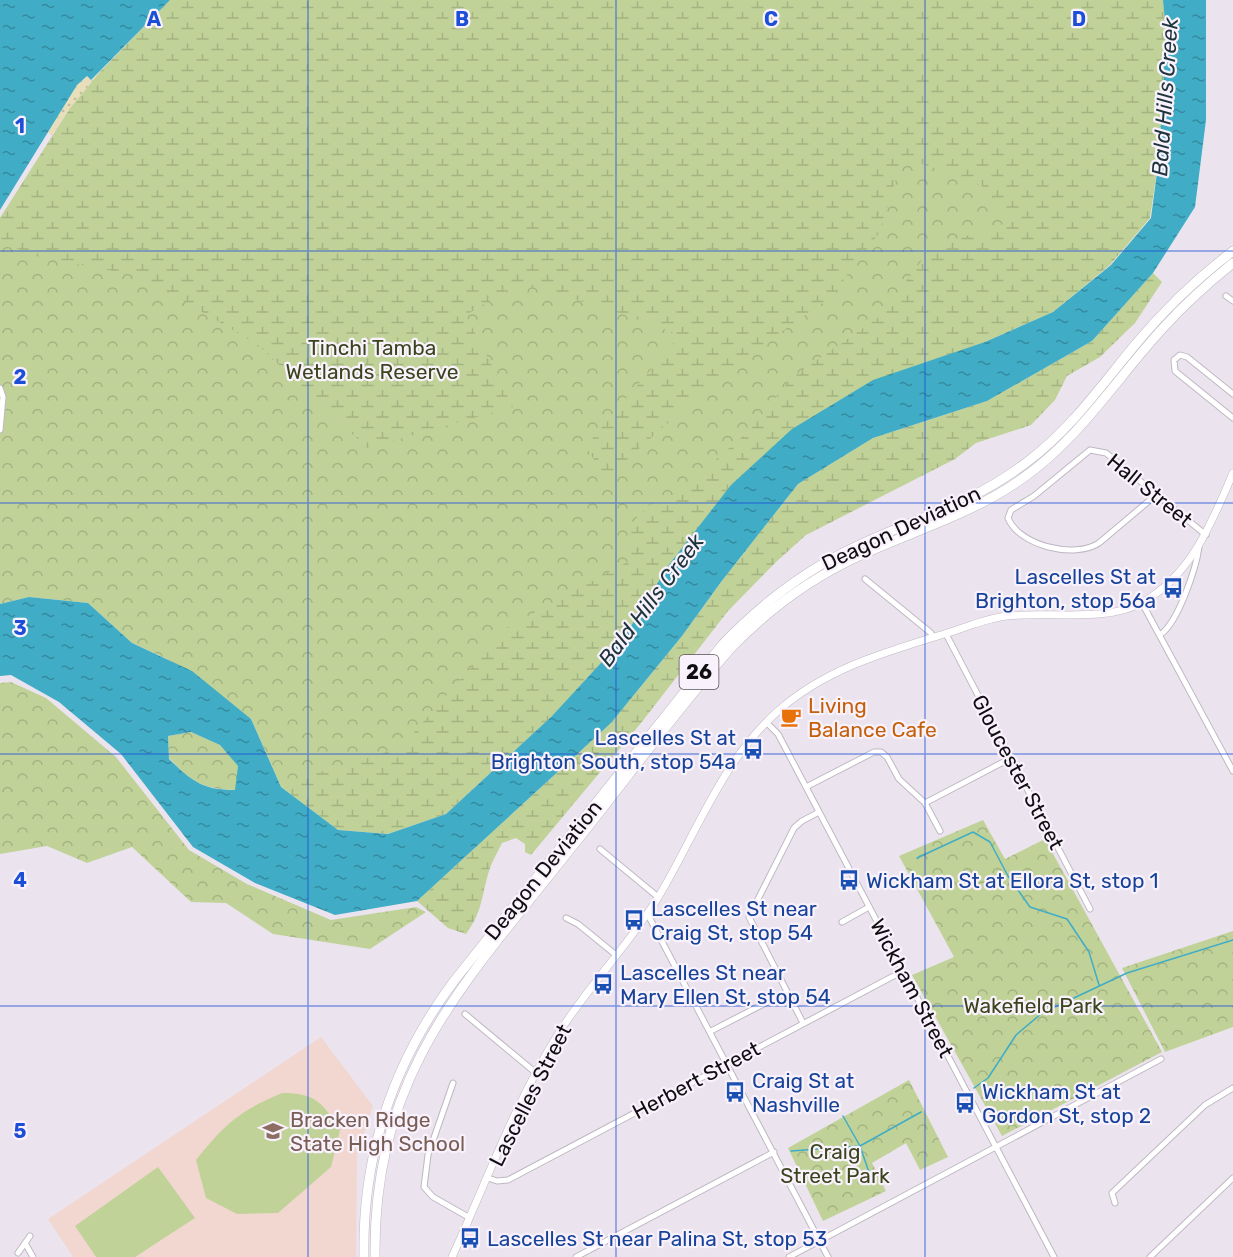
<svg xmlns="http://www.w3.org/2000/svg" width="1233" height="1257" font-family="Rubik,sans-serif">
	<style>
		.education { fill: #f1d7d0 }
		.grass { fill: #c0d298 }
		.forest { fill: url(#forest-crowns) }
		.wetland { fill: url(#wetland-marsh) }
		.sand { fill: url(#sand-dots) }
		.water { fill: url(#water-ripples); fill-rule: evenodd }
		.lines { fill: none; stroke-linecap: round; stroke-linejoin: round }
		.stream { stroke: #40acc5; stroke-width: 1.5 }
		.minor-casing { stroke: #bfb8c2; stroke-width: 7 }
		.tertiary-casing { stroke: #bfb8c2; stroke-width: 8 }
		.trunk-casing { stroke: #bfb8c2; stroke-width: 10 }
		.minor { stroke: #fff; stroke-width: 5 }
		.tertiary { stroke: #fff; stroke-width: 7 }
		.trunk { stroke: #fff; stroke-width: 9 }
		.grid { fill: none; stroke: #1d4ed8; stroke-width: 1.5; stroke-opacity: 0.55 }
		.labels { text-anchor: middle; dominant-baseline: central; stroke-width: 4.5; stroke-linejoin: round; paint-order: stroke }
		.shield { fill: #f9f2fd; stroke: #575258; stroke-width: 1.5 }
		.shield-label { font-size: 20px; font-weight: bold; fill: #110e12 }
		.park-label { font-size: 21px; fill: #3b451d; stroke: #f9f2fd }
		.street-label { font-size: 21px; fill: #110e12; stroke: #f9f2fd }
		.transit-label { font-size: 21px; fill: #164399; stroke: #f9f2fd; text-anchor: start }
		.food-label { font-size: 21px; fill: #c56008; stroke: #f9f2fd; text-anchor: start }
		.education-label { font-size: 21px; fill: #785e54; stroke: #f9f2fd; text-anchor: start }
		.water-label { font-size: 22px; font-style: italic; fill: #1d343b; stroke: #f9f2fd }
		.grid-label { font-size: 20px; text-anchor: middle; font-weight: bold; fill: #1d4ed8; stroke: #f9f2fd; stroke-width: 4.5; stroke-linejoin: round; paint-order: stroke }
	</style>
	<defs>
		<pattern id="forest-crowns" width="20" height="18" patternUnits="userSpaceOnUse" patternTransform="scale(1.5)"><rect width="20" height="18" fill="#c0d298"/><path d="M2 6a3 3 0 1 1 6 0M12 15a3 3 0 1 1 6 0" fill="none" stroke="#a4b382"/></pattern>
		<pattern id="wetland-marsh" width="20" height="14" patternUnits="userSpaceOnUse" patternTransform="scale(1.5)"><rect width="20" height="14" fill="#c0d298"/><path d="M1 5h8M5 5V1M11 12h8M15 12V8" fill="none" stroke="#a4b382"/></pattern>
		<pattern id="sand-dots" width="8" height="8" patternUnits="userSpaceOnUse" patternTransform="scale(1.5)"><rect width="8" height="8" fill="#e8deb9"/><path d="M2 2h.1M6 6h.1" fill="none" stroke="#c6bd9e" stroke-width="1.8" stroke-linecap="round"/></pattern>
		<pattern id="water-ripples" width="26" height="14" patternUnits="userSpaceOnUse" patternTransform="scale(1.5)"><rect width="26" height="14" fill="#40acc5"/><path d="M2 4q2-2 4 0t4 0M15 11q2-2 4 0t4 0" fill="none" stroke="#348a9f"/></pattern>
	</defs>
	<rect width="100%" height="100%" fill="#ebe4ef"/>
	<path class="education" d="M321 1037 373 1106 357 1156 356 1257H73L48 1219Z"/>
	<path class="grass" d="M282 1093C316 1093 323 1103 340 1130L331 1167 278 1213 237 1214 206 1198 196 1160C225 1124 239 1111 282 1093Z
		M158 1167 195 1218 135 1257H96L75 1226Z"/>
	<path class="forest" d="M170 0H1163L1166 34 1159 157 985 342 873 380 792 429 731 485 668 566 623 639 552 716 281 787 251 719 167 659 132 643 88 603 29 597 0 604V218L99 73Z
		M11 682 46 698 116 757 189 850 247 884 331 920 416 907 426 912 370 949 273 934 226 903 191 902 132 847 87 863 47 846 0 854V683Z
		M191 732 220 745 239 766 236 790C202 789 192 782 169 758L168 736Z
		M983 820 1005 859 1045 839 1162 1052 1002 1136 912 975 954 957 899 856Z
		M1233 931V1027L1165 1052 1122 968Z
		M909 1080 948 1157 920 1170 906 1143 872 1163 886 1191 823 1221 788 1148Z"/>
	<path class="wetland" d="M170 0H1163L1166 34 1159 157 1150 218 1110 265 1053 312 985 342 668 566 623 639 552 716 446 814 388 834 338 830 281 787 301 778 400 748 506 628 631 560V524L649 505 674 496 750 430 791 378 879 317 932 247 1016 220 981 185 903 157 879 233 832 296 725 372 605 479 586 446 680 335 611 310 519 283 466 315 513 407 367 448 258 345 143 277 30 255 0 240V218L70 108 99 73Z
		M1153 273 1162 282 1135 323 1100 357 1067 376 1055 400 1031 425 976 443 955 459 806 535 776 562 728 611 641 723 531 855 525 852V844L516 838 502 843C498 851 493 860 490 868 481 895 484 909 466 934L448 928 417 901 611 723 682 636 721 582 798 484 873 438 987 401 1092 341Z"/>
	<path class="sand" d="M99 73 70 108 52 135 48 132 77 85 87 76 91 80Z"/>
	<path class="water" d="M0 0H170L91 80 87 76 77 85 0 210Z
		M1163 0H1206V120L1195 207 1153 273 1092 341 987 401 873 438 798 484 721 582 682 636 611 723 417 901 335 915 255 883 193 847 121 754 59 702 11 675 0 676V604L29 597 88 603 132 643 192 671 251 719 281 787 338 830 388 834 446 814 552 716 623 639 668 566 731 485 792 429 873 380 985 342 1053 312 1111 265 1151 218 1159 157 1166 34ZM191 732 220 745 238 766 235 790C202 790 192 781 169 759L168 736Z"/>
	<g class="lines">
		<path class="stream" d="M917 858 973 832 990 842 1008 876 1030 907 1067 919 1089 952 1099 985
			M974 1088 988 1078 1016 1035 1042 1013 1127 973 1233 940
			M843 1116 860 1146 873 1184
			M791 1151 860 1146 921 1112"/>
		<g class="minor-casing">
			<path id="minor" d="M1226 296 1233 301
				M0 388 3 397 0 430
				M1233 394 1187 357 1180 355 1174 360 1175 371 1233 418
				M1156 495 1099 543C1075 559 1019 546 1008 518L1011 510 1034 496 1090 450 1106 453 1206 535
				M865 579 931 633 932 637
				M1142 603 1233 771
				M946 634 1090 909
				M1161 634C1178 622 1196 569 1199 547
				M766 722 778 734 1054 1257
				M806 787 874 752H881L887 757 899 779 925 803 940 831
				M925 803 1011 758
				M600 849 658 897
				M647 913 828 1257
				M566 918 578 924 616 955
				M842 922 869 907
				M465 1014 536 1073
				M803 1023 749 917 794 828 802 821 819 812
				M711 1031 787 992
				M453 1083 428 1155 424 1187 433 1197 470 1218
				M488 1178 497 1181 508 1180 903 971
				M1115 1203 1112 1193 1205 1105 1233 1088
				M25 1243 33 1257
				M18 1253 30 1236
				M576 1257 774 1152
				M789 1257 1161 1059
				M1150 1257 1233 1178"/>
		</g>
		<g class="tertiary-casing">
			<path id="tertiary" d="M452 1257C486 1183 514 1105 557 1036 587 987 629 945 659 896 696 834 723 759 778 711 825 669 885 652 944 634 965 628 986 618 1007 616 1048 611 1107 623 1143 602 1192 574 1212 522 1233 473"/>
		</g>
		<g class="trunk-casing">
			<path id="trunk" d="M364 1257C362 1155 393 1063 454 981L722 645C761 604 805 570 857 546 918 517 971 505 1027 462 1071 429 1100 387 1135 345 1164 310 1196 279 1233 251
				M375 1257C373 1072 465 983 572 847 625 781 675 712 731 648 768 610 811 578 859 556 915 530 973 514 1023 478 1081 437 1116 379 1163 328 1184 305 1208 283 1233 263"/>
		</g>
		<use href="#minor" class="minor"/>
		<use href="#tertiary" class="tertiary"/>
		<use href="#trunk" class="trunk"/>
	</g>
	<path class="grid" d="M308 0V1257M616 0V1257M925 0V1257M0 251H1233M0 503H1233M0 754H1233M0 1006H1233"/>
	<defs>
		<g id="bus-bare" transform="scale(1.62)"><path d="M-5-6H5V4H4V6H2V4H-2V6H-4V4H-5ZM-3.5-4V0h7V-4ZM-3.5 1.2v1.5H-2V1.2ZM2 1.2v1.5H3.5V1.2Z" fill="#1a4fb4" stroke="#f9f2fd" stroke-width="2.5" paint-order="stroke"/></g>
		<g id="cafe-bare" transform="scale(1.62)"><path d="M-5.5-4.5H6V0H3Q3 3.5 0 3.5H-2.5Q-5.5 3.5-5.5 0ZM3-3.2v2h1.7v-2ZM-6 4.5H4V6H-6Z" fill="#e8710a" stroke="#f9f2fd" stroke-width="2.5" paint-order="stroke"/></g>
		<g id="school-bare" transform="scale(1.62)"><path d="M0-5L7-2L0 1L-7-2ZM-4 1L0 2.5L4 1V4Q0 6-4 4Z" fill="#8d6e63" stroke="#f9f2fd" stroke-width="2.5" paint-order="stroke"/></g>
	</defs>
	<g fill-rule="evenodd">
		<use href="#bus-bare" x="1173" y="588"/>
		<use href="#cafe-bare" x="791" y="717"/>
		<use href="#bus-bare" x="753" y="749"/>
		<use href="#bus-bare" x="849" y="880"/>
		<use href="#bus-bare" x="634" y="920"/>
		<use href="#bus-bare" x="603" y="984"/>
		<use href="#bus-bare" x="735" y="1092"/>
		<use href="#bus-bare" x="965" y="1103"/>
		<use href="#school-bare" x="273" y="1131"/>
		<use href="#bus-bare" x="470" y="1238"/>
	</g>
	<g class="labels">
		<rect class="shield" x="679.5" y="655" width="39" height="34" rx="4.5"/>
		<g class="shield-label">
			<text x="699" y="672">26</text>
		</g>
		<g class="park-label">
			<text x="372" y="347">Tinchi Tamba<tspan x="372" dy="24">Wetlands Reserve</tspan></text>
			<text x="1033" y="1005">Wakefield Park</text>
			<text x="835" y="1151">Craig<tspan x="835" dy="24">Street Park</tspan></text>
		</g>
		<g class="street-label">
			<text transform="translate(1150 490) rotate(39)">Hall Street</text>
			<text transform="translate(901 528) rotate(-25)">Deagon Deviation</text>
			<text transform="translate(1018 772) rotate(62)">Gloucester Street</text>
			<text transform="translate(543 870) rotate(-51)">Deagon Deviation</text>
			<text transform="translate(912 988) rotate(62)">Wickham Street</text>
			<text transform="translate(696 1080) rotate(-28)">Herbert Street</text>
			<text transform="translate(530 1095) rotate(-63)">Lascelles Street</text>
		</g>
		<g class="transit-label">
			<text x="1156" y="576" text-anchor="end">Lascelles St at<tspan x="1156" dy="24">Brighton, stop 56a</tspan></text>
			<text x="736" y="737" text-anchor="end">Lascelles St at<tspan x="736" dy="24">Brighton South, stop 54a</tspan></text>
			<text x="866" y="880">Wickham St at Ellora St, stop 1</text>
			<text x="651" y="908">Lascelles St near<tspan x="651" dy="24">Craig St, stop 54</tspan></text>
			<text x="620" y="972">Lascelles St near<tspan x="620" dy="24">Mary Ellen St, stop 54</tspan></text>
			<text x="752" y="1080">Craig St at<tspan x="752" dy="24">Nashville</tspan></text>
			<text x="982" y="1091">Wickham St at<tspan x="982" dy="24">Gordon St, stop 2</tspan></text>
			<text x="487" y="1238">Lascelles St near Palina St, stop 53</text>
		</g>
		<g class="food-label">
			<text x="808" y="705">Living<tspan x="808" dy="24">Balance Cafe</tspan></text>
		</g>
		<g class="education-label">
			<text x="290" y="1119">Bracken Ridge<tspan x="290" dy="24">State High School</tspan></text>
		</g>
		<g class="water-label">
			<text transform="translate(1165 97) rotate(-86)">Bald Hills Creek</text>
			<text transform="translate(651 600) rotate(-53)">Bald Hills Creek</text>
		</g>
	</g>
	<g class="grid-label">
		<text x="154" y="26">A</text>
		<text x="462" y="26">B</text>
		<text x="771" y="26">C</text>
		<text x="1079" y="26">D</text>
		<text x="20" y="133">1</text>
		<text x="20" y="384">2</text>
		<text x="20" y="635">3</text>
		<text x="20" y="887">4</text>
		<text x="20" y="1138">5</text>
	</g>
</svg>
